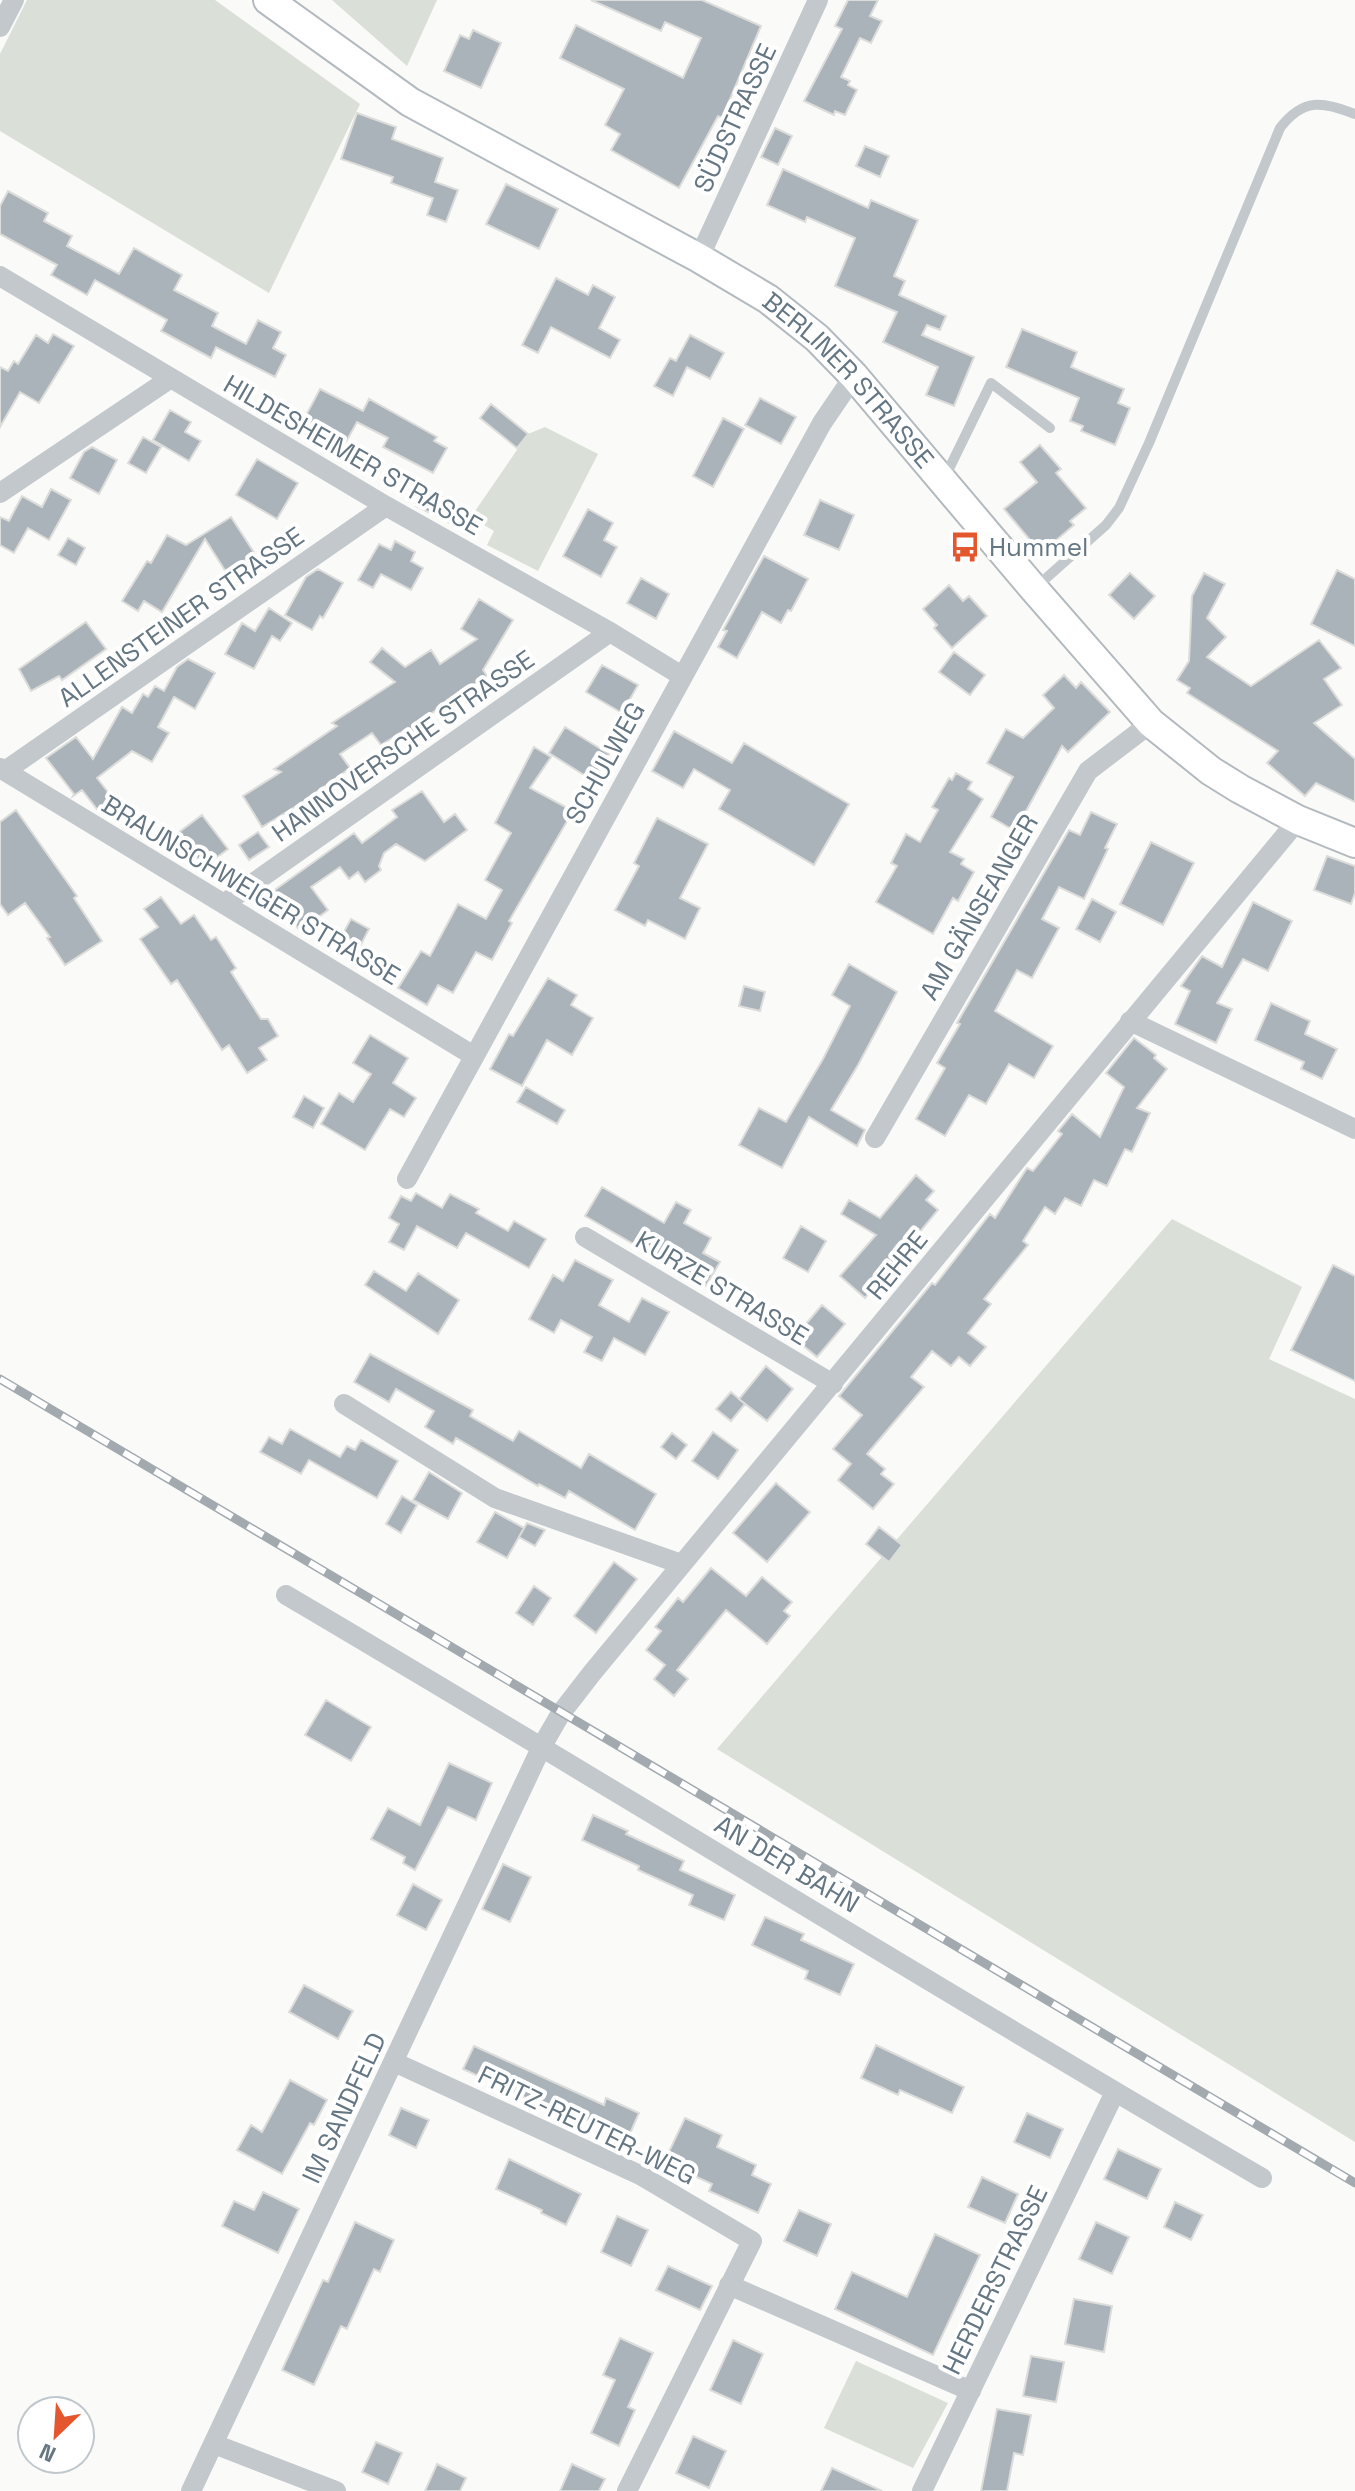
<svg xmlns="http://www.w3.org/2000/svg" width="1355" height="2491" font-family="'Space Grotesk',sans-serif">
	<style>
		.green { fill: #dadfd7 }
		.building { fill: #aab3b9; stroke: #dcdcda; stroke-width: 2 }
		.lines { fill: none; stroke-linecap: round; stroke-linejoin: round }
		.secondary-casing { stroke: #b3babf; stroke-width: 32 }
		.lane { stroke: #c3c8cc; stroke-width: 10 }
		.street { stroke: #c3c8cc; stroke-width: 20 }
		.secondary { stroke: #fff; stroke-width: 28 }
		.rail-casing { stroke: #a2aab0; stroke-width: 9 }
		.rail { stroke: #fff; stroke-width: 6; stroke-dasharray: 18; stroke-linecap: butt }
		.labels { text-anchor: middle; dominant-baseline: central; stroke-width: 8; stroke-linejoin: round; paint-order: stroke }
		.street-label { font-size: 26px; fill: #657683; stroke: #fff }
		.poi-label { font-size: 26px; fill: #657683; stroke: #fff; text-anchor: start }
	</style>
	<rect width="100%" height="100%" fill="#fafaf8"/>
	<path class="green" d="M27 0H215L360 104 269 293 0 131V54Z
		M332 0H437L407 66Z
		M545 427 598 454 538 571 487 545 494 531 471 517 528 434Z
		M1172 1219 1302 1287 1269 1359 1355 1399V2142L717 1749Z
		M856 2361 948 2403 913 2468 824 2428Z"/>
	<path class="building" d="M591 0H702L761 26 722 118 718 116 679 188 611 150 620 134 605 125 624 89 560 58 576 25 683 78 701 38 665 22 661 31Z
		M848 0H878L870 16 882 21 871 43 860 38 841 77 850 81 848 85 857 90 845 115 835 111 834 115 804 101 842 29 835 26Z
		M473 30 501 43 481 88 444 71 460 35 469 39Z
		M357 113 396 127 392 139 443 158 435 182 458 190 446 222 427 215 433 198 391 183 393 177 341 159Z
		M775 128 792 136 778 165 761 157Z
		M865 146 889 156 880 177 856 166Z
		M783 169 868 208 871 200 918 220 894 276 905 281 899 295 946 316 940 330 927 325 922 335 974 357 954 406 926 395 938 367 883 342 897 312 835 286 855 238 807 217 805 222 767 205Z
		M506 184 558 209 539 249 486 224Z
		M8 191 48 213 44 221 72 236 67 246 119 274 134 248 182 275 174 290 218 313 212 326 246 344 258 320 281 332 273 348 286 355 275 377 216 347 211 358 161 331 167 320 95 280 87 295 51 275 57 265 0 234V206Z
		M556 278 588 295 593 285 615 297 599 328 620 340 610 358 551 327 538 353 522 345Z
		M1022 329 1077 352 1071 367 1124 389 1118 403 1130 408 1115 445 1081 431 1083 426 1070 421 1079 398 1006 367Z
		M53 334 74 346 39 403 20 392 0 427V367L8 371 14 361 18 364 36 335 48 343Z
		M690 335 724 353 710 379 687 367 673 396 654 386 670 358 676 361Z
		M320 389 363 411 369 399 437 437 434 441 447 448 433 473 383 447 388 438 357 422 346 442 304 419Z
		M760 398 796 417 781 444 745 425Z
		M491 404 528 434 517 448 480 418Z
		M170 410 191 422 185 432 201 441 189 461 153 440Z
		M723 418 744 429 713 487 693 476Z
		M143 437 161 447 146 473 128 463Z
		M1040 445 1061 469 1056 473 1086 508 1070 521 1074 525 1041 553 1004 509 1037 482 1020 462Z
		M92 447 117 460 99 494 70 478 84 452Z
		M257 459 298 483 277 519 236 495Z
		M425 488 461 506 452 524 416 506Z
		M51 489 71 500 49 540 28 528 14 553 0 545V517L9 521 22 496 42 507Z
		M820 500 854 515 839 550 804 535Z
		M588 509 613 523 604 540 617 547 601 577 563 556Z
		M231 517 255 554 226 572 205 539 162 612 144 601 138 611 122 601 147 561 151 563 167 535 186 545Z
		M68 538 85 548 76 565 58 555Z
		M395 541 415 552 411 561 423 568 411 590 381 574 373 588 358 580 379 544 391 550Z
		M764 556 808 579 791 611 788 610 781 623 762 612 737 658 718 647 727 631 723 630Z
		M318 569 343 583 323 618 320 616 312 630 285 615 306 577Z
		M1337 570 1355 579V646L1311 624Z
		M1130 573 1155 596 1134 619 1109 595Z
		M1204 573 1225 584 1207 618 1226 637 1207 657 1251 686 1319 640 1341 668 1324 679 1342 705 1314 723 1355 759V802L1316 783 1305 796 1267 763 1278 751 1187 693 1190 688 1177 680 1189 661 1192 596Z
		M641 578 669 594 656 619 627 603Z
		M949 585 963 601 969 596 987 616 952 648 934 628 937 625 923 609Z
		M479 599 513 620 483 670 487 676 423 719 428 727 407 741 402 732 381 745 372 733 340 754 350 768 306 800 262 827 243 796 281 772 274 769 337 726 332 723 395 682 370 662 382 648 405 667 431 650 440 664 477 639 461 629Z
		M269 608 292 623 280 641 272 636 254 669 225 654 242 623 255 631Z
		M86 622 106 649 62 680 59 676 31 691 19 669Z
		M954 652 985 675 970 695 939 672Z
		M188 659 215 673 195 709 174 697 158 727 169 733 152 762 132 751 97 778 115 801 100 813 82 790 73 796 74 794 46 758 76 737 93 759 122 707 132 713 143 694 148 697 155 686 164 691 177 667Z
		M602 665 638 685 622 713 586 692Z
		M1064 675 1076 688 1081 682 1110 712 1068 752 1062 746 1015 831 991 817 1013 777 987 763 1006 729 1023 738 1054 708 1043 695Z
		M565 727 609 754 592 780 549 753Z
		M674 731 732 763 744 743 849 804 814 865 719 809 730 790 694 769 683 788 652 771Z
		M534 747 551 757 530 788 573 811 509 921 512 923 492 960 476 952 453 993 438 985 427 1005 398 988 421 951 430 956 458 904 486 919 502 890 485 880 511 833 495 823Z
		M956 773 972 782 968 789 983 799 950 852 964 859 961 864 974 872 958 901 953 898 933 934 876 902 897 866 891 863 906 834 920 842 938 810 932 807 949 778 952 780Z
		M422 791 444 822 455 814 467 830 425 861 396 844 384 853 379 866 381 870 365 882 358 872 349 879 340 867 311 887 328 910 300 931 272 892 354 833 362 843 397 817 392 810Z
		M16 810 77 896 74 898 102 941 65 965 47 938 50 937 25 903 8 915 0 904V822Z
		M1091 812 1117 824 1105 848 1108 849 1084 899 1059 887 1042 919 1059 928 1032 978 1017 970 995 1011 1053 1046 1034 1078 1009 1064 986 1104 969 1095 945 1136 916 1119 945 1068 937 1063 960 1024 957 1023 1069 830 1080 835Z
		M202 815 228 849 204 867 178 833Z
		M657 818 708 844 680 898 700 908 685 939 648 920 645 926 615 910 639 866 634 863Z
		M258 832 269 847 249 860 239 845Z
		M1151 842 1194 863 1163 925 1120 904Z
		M1327 856 1355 866V893L1351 904 1314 890Z
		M161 897 181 924 194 915 211 940 216 937 236 968 231 972 261 1019H268L278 1036 259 1048 267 1060 247 1073 229 1045 222 1050 177 980 171 984 140 939 158 927 144 909Z
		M1092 899 1116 912 1100 942 1076 929Z
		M1253 902 1292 921 1268 971 1243 959 1217 1003 1232 1009 1216 1043 1175 1024 1190 991 1181 986 1202 956 1222 967Z
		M351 919 369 929 356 954 337 944Z
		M849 964 897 992 858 1065 831 1110 865 1130 857 1146 809 1117 782 1168 739 1145 759 1108 786 1122 823 1059 850 1006 832 995Z
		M548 978 577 995 571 1005 593 1018 572 1055 547 1040 522 1086 490 1069 509 1034 513 1036Z
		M744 986 765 992 760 1011 739 1006Z
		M1271 1003 1310 1021 1305 1034 1337 1049 1322 1079 1301 1069 1304 1062 1255 1040Z
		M370 1035 408 1058 393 1083 416 1098 404 1117 390 1109 365 1150 321 1124 339 1093 353 1102 371 1074 353 1063Z
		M1134 1038 1156 1055 1154 1058 1167 1069 1137 1108 1150 1113 1132 1152 1125 1149 1107 1186 1094 1180 1081 1206 1065 1198 1055 1214 1045 1207 1023 1241 1028 1245 984 1299 991 1304 968 1333 986 1347 970 1366 959 1357 951 1366 932 1351 911 1377 924 1387 867 1454 885 1469 881 1474 894 1484 873 1509 838 1480 851 1464 833 1449 862 1415 839 1396 932 1283 935 1285 990 1214 995 1218 1027 1168 1033 1171 1062 1134 1058 1131 1072 1114 1100 1137 1124 1087 1106 1073Z
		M526 1087 565 1110 557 1124 517 1102Z
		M304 1096 324 1108 313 1128 293 1117Z
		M916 1175 934 1191 926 1200 938 1210 865 1298 840 1276 876 1235 841 1214 849 1200 880 1218Z
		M602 1187 664 1223 676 1202 691 1210 684 1223 711 1238 703 1253 720 1262 706 1286 585 1216Z
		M416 1193 442 1208 450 1194 479 1209 476 1213 508 1231 514 1221 546 1239 529 1268 466 1233 457 1248 417 1226 404 1250 389 1242 399 1224 389 1218 401 1196 411 1201Z
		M801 1226 826 1241 808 1272 783 1258Z
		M575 1260 613 1280 599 1305 629 1322 642 1298 669 1312 645 1355 614 1338 602 1361 584 1352 592 1337 561 1320 554 1333 529 1319 553 1275 563 1281Z
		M1333 1265 1355 1276V1381L1291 1350Z
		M374 1271 406 1291 418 1273 459 1300 438 1334 365 1285Z
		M822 1305 845 1324 817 1357 794 1338Z
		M370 1354 473 1410 470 1416 513 1441 519 1431 581 1468 589 1454 656 1494 635 1530 569 1491 565 1498 539 1484 538 1486 456 1438 453 1444 425 1427 434 1411 396 1389 389 1402 354 1382Z
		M766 1366 793 1389 767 1421 739 1399Z
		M731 1392 745 1404 731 1421 716 1409Z
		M290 1429 340 1457 347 1446 355 1450 361 1440 398 1461 377 1498 309 1460 301 1474 260 1452 269 1437 282 1444Z
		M713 1432 738 1450 718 1479 692 1461Z
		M672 1433 687 1445 676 1459 661 1447Z
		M429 1472 462 1493 448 1519 413 1500Z
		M776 1483 810 1512 767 1562 733 1533Z
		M402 1496 417 1505 401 1533 386 1524Z
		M495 1512 524 1528 507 1558 477 1542Z
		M527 1523 545 1530 535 1546 519 1537Z
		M879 1527 902 1545 889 1562 866 1544Z
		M614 1562 637 1579 596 1633 574 1616Z
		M711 1568 746 1596 762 1577 792 1602 784 1611 790 1616 767 1644 726 1610 677 1670 688 1679 674 1696 654 1679 665 1665 646 1650 661 1631 655 1627 678 1598 683 1602Z
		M534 1586 551 1598 533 1625 516 1613Z
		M326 1700 371 1727 351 1761 305 1735Z
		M449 1763 492 1783 476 1820 448 1807 415 1870 403 1863 405 1857 371 1839 388 1808 420 1825Z
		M593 1815 628 1831 626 1834 684 1861 680 1870 735 1895 724 1920 689 1905 693 1895 638 1870 639 1866 582 1840Z
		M503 1864 531 1877 510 1922 482 1909Z
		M413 1884 442 1900 426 1930 397 1915Z
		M765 1917 804 1934 801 1940 854 1964 840 1995 805 1979 808 1971 752 1945Z
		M304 1985 353 2011 338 2039 289 2012Z
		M876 2045 964 2087 952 2113 900 2090 898 2095 861 2078Z
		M474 2046 604 2105 606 2098 639 2113 628 2138 571 2113 569 2118 463 2069Z
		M290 2080 327 2100 314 2125 310 2123 282 2174 237 2150 251 2125 262 2132Z
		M401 2108 429 2120 416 2148 389 2135Z
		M1027 2113 1063 2129 1050 2158 1014 2142Z
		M685 2118 722 2135 717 2147 756 2165 752 2175 771 2184 758 2213 709 2191 712 2184 664 2162Z
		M1118 2149 1161 2169 1147 2199 1104 2179Z
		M509 2159 581 2194 566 2225 541 2213 542 2210 496 2189Z
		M982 2177 1018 2194 1005 2223 968 2207Z
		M263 2192 299 2209 278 2253 222 2226 234 2201 254 2210Z
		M1175 2202 1203 2215 1191 2240 1164 2227Z
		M799 2210 831 2224 817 2256 784 2241Z
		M617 2216 648 2230 631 2266 601 2252Z
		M355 2222 394 2240 380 2272 374 2269 347 2329 341 2326 314 2385 282 2370 323 2280 328 2282Z
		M1096 2222 1129 2237 1112 2274 1079 2259Z
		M935 2234 980 2255 933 2355 835 2309 852 2272 907 2297Z
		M668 2266 712 2286 700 2310 656 2290Z
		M1074 2299 1112 2306 1104 2352 1065 2344Z
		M620 2338 653 2353 628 2407 635 2410 619 2446 591 2433 615 2380 603 2375Z
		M733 2340 763 2354 741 2404 710 2390Z
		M1031 2356 1064 2362 1056 2402 1023 2396Z
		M997 2409 1031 2415 1023 2455 1014 2453 1007 2491H981Z
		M693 2436 726 2451 709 2488 676 2473Z
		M376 2442 402 2453 388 2484 362 2472Z
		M437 2464 466 2478 460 2491H425Z
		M572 2464 605 2479 599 2491H560Z
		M832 2468 882 2491H821Z"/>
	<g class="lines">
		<g class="secondary-casing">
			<g id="secondary">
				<path id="s1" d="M268 0 410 102 699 258 768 299 817 338 854 376 1034 589 1151 723 1211 771 1240 789 1298 820 1355 843"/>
			</g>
		</g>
		<path class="lane" d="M944 479 991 383 1050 428
			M1035 588 1106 525 1119 508 1149 443 1280 128C1304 97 1322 102 1355 114"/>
		<path class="street" d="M0 27 14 0
			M699 258 818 0
			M0 276 386 506 610 632 682 676
			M0 493 171 378
			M0 768 474 1056
			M5 771 386 506
			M225 903 610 632
			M1130 1021 1355 1129
			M875 1138 1088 771 1151 723
			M407 1179 822 423 854 376
			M585 1237 833 1384
			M344 1404 495 1498 681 1564
			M286 1595C612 1787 934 1987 1262 2178
			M394 2062 640 2175 752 2241 627 2491
			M729 2285 971 2391
			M214 2444 336 2491
			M191 2491 542 1746 561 1713 592 1673 1298 820
			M922 2491 1115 2092"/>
		<use href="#secondary" class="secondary"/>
		<g class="rail-casing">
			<path id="rail" d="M0 1379 1355 2183"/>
		</g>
		<use href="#rail" class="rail"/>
	</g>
	<defs>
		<g id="bus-bare" transform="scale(2.4)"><path d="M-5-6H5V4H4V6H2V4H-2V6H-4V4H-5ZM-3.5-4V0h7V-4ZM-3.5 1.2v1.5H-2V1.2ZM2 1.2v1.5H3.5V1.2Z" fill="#e4572e" stroke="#fff" stroke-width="2.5" paint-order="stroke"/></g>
	</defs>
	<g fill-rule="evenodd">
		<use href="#bus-bare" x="965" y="547"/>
	</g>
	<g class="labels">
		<g class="street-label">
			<text transform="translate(735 118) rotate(-65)">SÜDSTRASSE</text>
			<text stroke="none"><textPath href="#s1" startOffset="698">BERLINER STRASSE</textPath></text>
			<text transform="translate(353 455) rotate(30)">HILDESHEIMER STRASSE</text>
			<text transform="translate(181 617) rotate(-35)">ALLENSTEINER STRASSE</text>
			<text transform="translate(403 746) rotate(-35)">HANNOVERSCHE STRASSE</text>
			<text transform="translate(605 763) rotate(-61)">SCHULWEG</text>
			<text transform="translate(251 890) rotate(31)">BRAUNSCHWEIGER STRASSE</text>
			<text transform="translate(979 907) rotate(-60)">AM GÄNSEANGER</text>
			<text transform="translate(897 1265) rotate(-51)">REHRE</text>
			<text transform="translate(722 1288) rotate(31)">KURZE STRASSE</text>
			<text transform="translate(787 1864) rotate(31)">AN DER BAHN</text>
			<text transform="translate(344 2108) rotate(-65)">IM SANDFELD</text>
			<text transform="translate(587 2125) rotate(26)">FRITZ-REUTER-WEG</text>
			<text transform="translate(995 2280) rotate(-64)">HERDERSTRASSE</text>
		</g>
		<g class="poi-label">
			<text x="989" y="547">Hummel</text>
		</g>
	</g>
	<g transform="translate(56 2435) rotate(205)"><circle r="38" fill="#ffffff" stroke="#c1c8cd" stroke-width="2"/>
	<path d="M0-6L14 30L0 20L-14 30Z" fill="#e4572e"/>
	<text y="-12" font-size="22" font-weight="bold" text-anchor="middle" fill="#657683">N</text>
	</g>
</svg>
